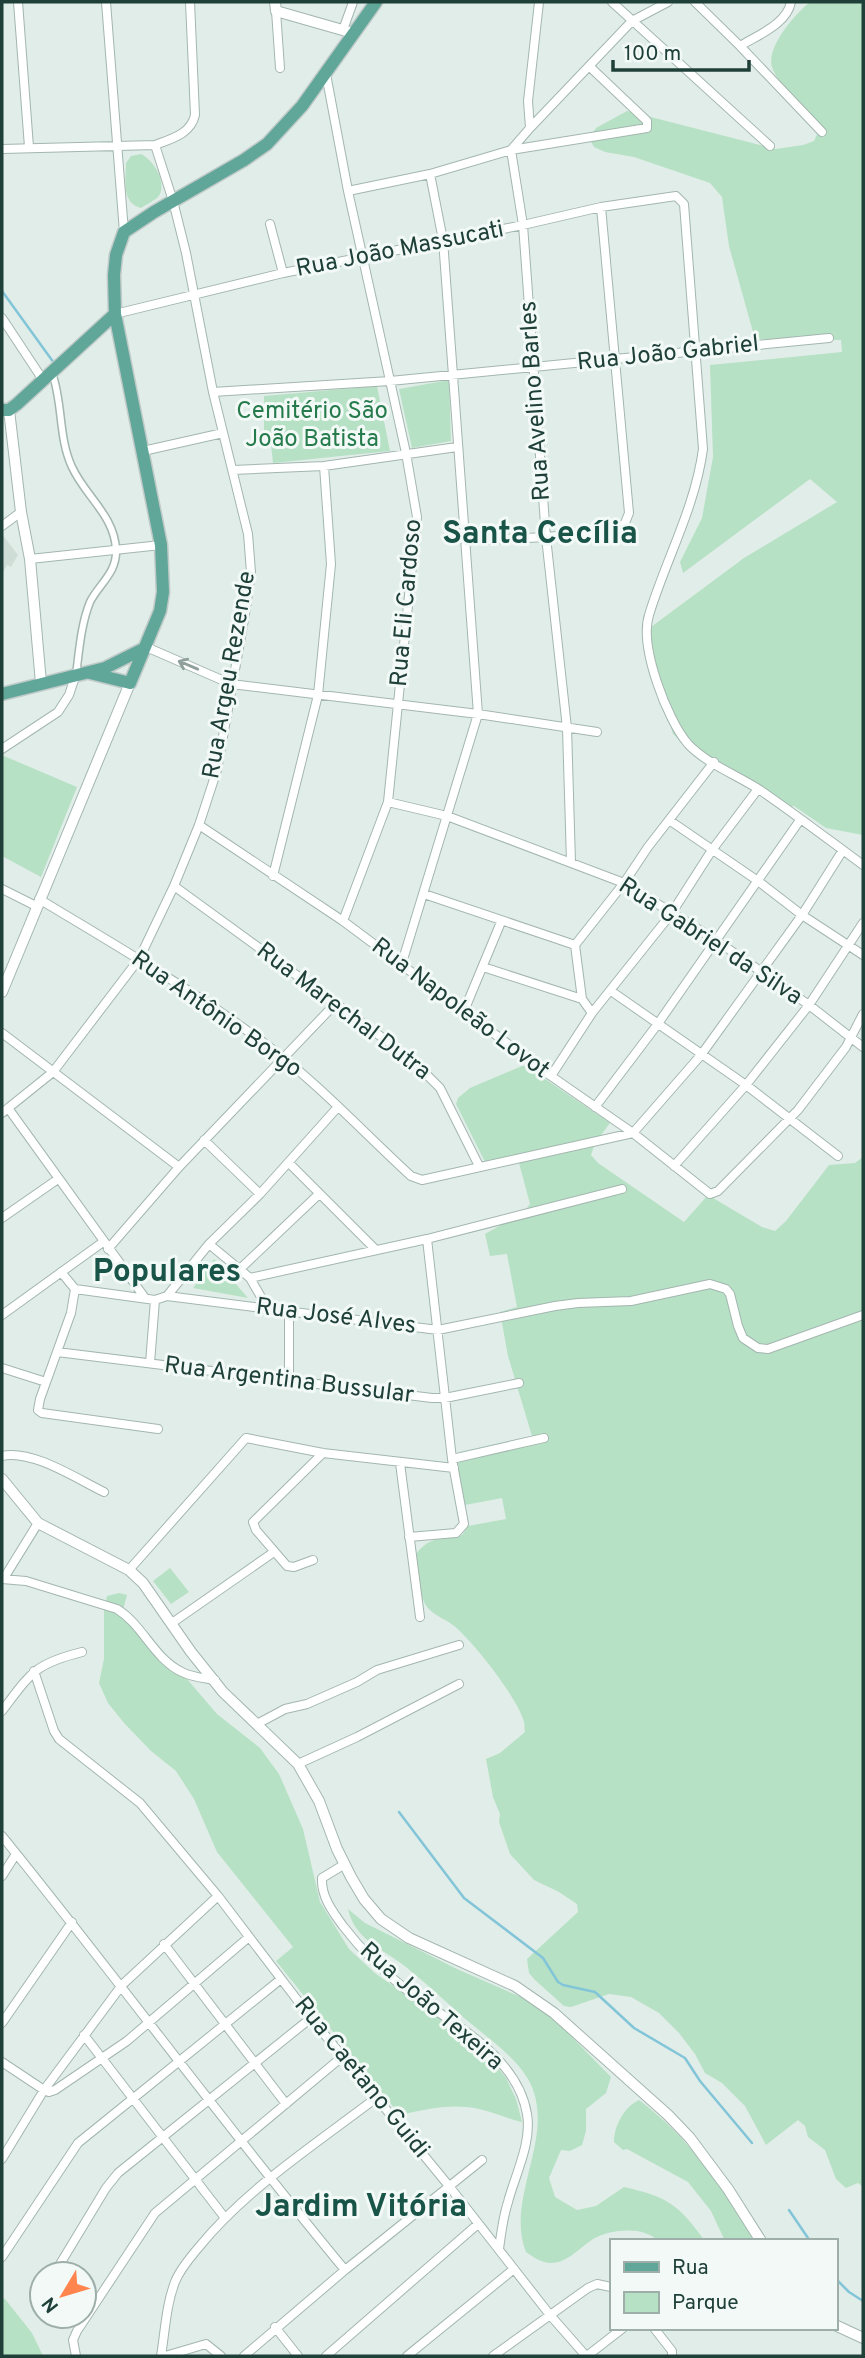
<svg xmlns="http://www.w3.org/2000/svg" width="865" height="2358" font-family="Overpass,sans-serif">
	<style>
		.built { fill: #cfddd7 }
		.green { fill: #b7e1c5 }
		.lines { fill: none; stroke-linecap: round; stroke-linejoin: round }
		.stream { stroke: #83c5d8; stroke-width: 2.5 }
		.pedestrian-casing { stroke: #a3b6b0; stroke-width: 9 }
		.minor-casing { stroke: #a3b6b0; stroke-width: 10 }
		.tertiary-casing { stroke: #a3b6b0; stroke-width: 12 }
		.primary-casing { stroke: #c0cac8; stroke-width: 15 }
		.pedestrian { stroke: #fff; stroke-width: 6 }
		.minor { stroke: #fff; stroke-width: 8 }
		.tertiary { stroke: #fff; stroke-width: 10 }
		.primary { stroke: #60a79a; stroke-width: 12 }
		.oneway { stroke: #8fa09c }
		.labels { text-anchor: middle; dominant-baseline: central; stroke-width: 6; stroke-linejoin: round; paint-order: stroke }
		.street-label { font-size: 24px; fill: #1f4039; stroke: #f2f9f6 }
		.park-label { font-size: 24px; fill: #257b4c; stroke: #f2f9f6 }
		.district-label { font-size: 32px; font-weight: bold; fill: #195449; stroke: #f2f9f6 }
	</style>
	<rect width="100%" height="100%" fill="#e1ede8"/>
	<path class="built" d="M2 534 18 555 11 567 7 565 2 574Z"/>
	<path class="green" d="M810 2H863V835L826 828 794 806 781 808 694 753 673 734 659 687 647 630 744 558 837 502 810 479 683 573 680 562 702 518 713 457 710 365 842 352 841 340 755 339 729 246 722 197 710 183 634 157 605 152 594 147 589 138 596 128 627 111 776 149 803 145 814 141 819 130C812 118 805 108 796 98 788 89 776 80 772 67 766 47 795 14 810 2Z
		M141 154C153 160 166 180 160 194 157 200 147 204 141 208 121 203 126 180 126 163L131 156Z
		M449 380 451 441 412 448 399 389Z
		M377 386 390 451 273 463 270 436H264V396Z
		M4 756 77 787 41 877 2 856V757Z
		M522 1066H526L610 1123 595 1143 591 1155 598 1163 684 1222 708 1195 762 1227 775 1231 786 1221 829 1165 855 1163 863 1157V2187L858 2183 846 2188 836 2179 825 2150 808 2137 805 2126 798 2120 766 2145 745 2106 722 2083 705 2073 695 2054 679 2033 659 2013 631 1997 609 1994 571 2007 564 2006 535 1980 529 1973 527 1959 578 1912 577 1904 559 1892 534 1880 510 1854 499 1822 500 1814 493 1797 486 1759 500 1753 525 1732C524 1729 525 1725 524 1722 519 1700 469 1635 450 1623 441 1617 431 1614 425 1604 418 1590 417 1573 414 1557 427 1537 440 1539 462 1535L468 1526 506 1519 502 1498 465 1505 455 1456 459 1452 532 1436 508 1356 500 1312 517 1307 507 1254 490 1256 485 1234 524 1212 530 1204 519 1163 486 1164 456 1104 458 1098 470 1088Z
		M214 1259 248 1298 193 1288Z
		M170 1568 189 1592 171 1604 153 1581Z
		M119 1593 127 1595 123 1610 139 1623 217 1714 260 1748 279 1774 303 1829 320 1902 349 1949 376 1974 448 2023 484 2050 506 2078 516 2099 522 2122C508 2119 494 2112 479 2109 452 2103 427 2109 400 2115L276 1961 293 1947 217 1852 194 1799 176 1771 151 1751 124 1723 108 1703 99 1683 104 1659V1610L107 1596Z
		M348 1909 365 1923 457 1969 523 1998 558 2023 611 2077 606 2093 586 2109V2131L582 2145 570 2151 561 2150 549 2178 555 2197 577 2210 596 2206 624 2187C668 2197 678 2204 705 2241H658C645 2226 611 2229 595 2238 581 2246 568 2263 551 2263 542 2263 533 2257 526 2252 504 2197 559 2134 528 2079 513 2054 485 2036 463 2017 444 2000 426 1983 406 1967 384 1949 355 1941 348 1909Z
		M639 2100C688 2137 724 2187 754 2241H725L711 2211 688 2182 627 2149 623 2150 614 2142C614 2126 624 2107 639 2100Z
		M2 2298 5 2299 32 2333 43 2356H2Z"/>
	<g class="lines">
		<path class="stream" d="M2 291 54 363
			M399 1812 464 1898 543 1958 558 1982 563 1985 595 1992 634 2028 685 2058 700 2081 752 2143
			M789 2210 810 2241
			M835 2278 849 2292 863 2301"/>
		<g class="pedestrian-casing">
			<path id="pedestrian" d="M52 373C63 402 58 437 72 467 85 496 115 516 116 550 117 573 99 584 90 602 81 624 79 652 76 675"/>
		</g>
		<g class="minor-casing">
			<path id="minor" d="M18 2 29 147
				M106 2 124 232
				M612 2 770 146
				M695 2 740 46 822 132
				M276 11 280 68
				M343 30 353 2
				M740 46C758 35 787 24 791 2
				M326 74 348 191 406 453 417 517 388 802 343 921
				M530 128 632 21 668 2
				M155 145C171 139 191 134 195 115L190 2
				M2 149 155 145 173 201 186 253 213 392 248 534 251 572 245 614 217 770 199 825 174 886 139 959 53 1072 2 1113
				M348 191 430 174 511 150 530 128 528 101 539 2
				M270 224 283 273
				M115 314 283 273 523 225 601 207 676 196 684 204 703 449C695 508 666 559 649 615 639 646 667 720 688 744 707 764 737 775 760 790 795 814 829 840 863 865
				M2 318 43 380
				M213 392 390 381 829 338
				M143 451 223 433
				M233 470 324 466 457 447
				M2 526 21 512
				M465 541 546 537 616 531 625 523 629 513 601 207
				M30 559 161 545
				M144 646 231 684 478 714 597 732
				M2 749 58 712 69 695 75 677
				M388 802 447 816 624 883 717 941 809 1005 863 1047
				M669 820 758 881 802 915 863 955
				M199 825 343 921 551 1076 633 1133 710 1194 718 1191 798 1110 846 1047 863 1014
				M571 862 567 728 546 537 523 225 511 150 647 128V121L589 66
				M273 876 318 695 331 564 324 466
				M174 886 409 1057 440 1088 479 1166
				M2 889 36 906
				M424 894 575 945
				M39 899C115 945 193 990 264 1043 316 1081 363 1132 411 1176L422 1180 633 1133 701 1055 802 915 843 850
				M401 966 478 714 443 240 430 174
				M483 967 582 999
				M611 991 746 1085 838 1156
				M464 1011 501 922
				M592 1013 582 999 575 945 624 883 648 847 714 762
				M2 1033 179 1167
				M551 1076 592 1013 671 914 712 850 758 789
				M595 1107 657 1025 800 820
				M8 1108 145 1298
				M204 1140 260 1194
				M289 1163 376 1250
				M674 1166 746 1085 809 1005 863 923
				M2 1218 58 1179
				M209 1244 250 1278 268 1309
				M108 1249 179 1167 336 1003
				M240 1269 319 1194
				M61 1272 75 1289 71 1313 40 1399 38 1410 42 1413 158 1429
				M250 1278 427 1239 622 1189
				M75 1289 155 1300 167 1296 438 1330 555 1306 578 1303 631 1301 710 1284 726 1289 730 1294 738 1326 743 1338 758 1348 768 1349 863 1315
				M167 1296 209 1244 260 1194 337 1108
				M2 1315 103 1242
				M57 1352 432 1398H445L519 1383
				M150 1363 155 1300
				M2 1368 46 1382
				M289 1380V1312
				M2 1456C32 1449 77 1479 104 1492
				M452 1459 544 1438
				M400 1463 420 1617
				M409 1537 456 1533 464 1524 452 1459 427 1239
				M313 1560 294 1567 287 1566 256 1530 253 1522 323 1453
				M129 1570 246 1438 323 1453 454 1468
				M4 1578 38 1523
				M2 1579 26 1581 117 1609C143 1625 154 1659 182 1672 191 1677 204 1678 215 1680
				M172 1623 274 1552
				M34 1671 54 1731 59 1739 140 1803 218 1896 311 2018 449 2186 550 2315 586 2356
				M2 1711C31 1673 34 1664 82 1652
				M257 1724 285 1709 307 1704 357 1682 377 1670 459 1645
				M298 1764 357 1737 459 1684
				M2 1836C118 1979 227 2128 345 2270
				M345 1864 322 1878C321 1896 332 1911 343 1926 360 1948 380 1969 403 1987 446 2021 517 2053 527 2114 532 2143 515 2175 508 2202 503 2217 501 2234 499 2249
				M2 1876 16 1854
				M164 1944 286 2104
				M2 2023 72 1922
				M84 2035 225 2218
				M2 2062 44 2090 49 2092 55 2090 127 2041 249 1937
				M2 2159 44 2090 122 1985 218 1896
				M2 2257 78 2143 281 1979
				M54 2274 106 2188 118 2173 311 2018
				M275 2327 298 2356
				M654 2328 672 2351V2356
				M76 2356 73 2340 77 2331 155 2213 342 2057
				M161 2356C165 2332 166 2305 175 2282 180 2269 190 2258 199 2247 246 2189 317 2143 376 2098
				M165 2356 206 2344 221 2356
				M244 2356 345 2270 482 2160
				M326 2356 478 2224
				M407 2356 514 2269
				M493 2356 588 2288 597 2284 611 2287
				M587 2356 623 2328"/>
		</g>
		<g class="tertiary-casing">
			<path id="tertiary" d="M275 2 276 11 353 33
				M9 410 21 512 30 559 41 683
				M2 992 130 683
				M2 1479 38 1523 129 1570 143 1583 191 1652 223 1692 298 1764 319 1801 337 1849 351 1877 364 1899 381 1919 409 1938 515 1986 554 2013 668 2115 690 2138 728 2189 761 2241
				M835 2325 863 2338"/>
		</g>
		<g class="primary-casing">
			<path id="primary" d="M2 410H9L17 404 115 314
				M90 673 130 683 160 611 163 592 161 545 115 314 114 275 116 255 124 232 154 212 244 160 267 144 302 106 376 2
				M2 694 105 668 143 649"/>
		</g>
		<use href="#pedestrian" class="pedestrian"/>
		<use href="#minor" class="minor"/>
		<use href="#tertiary" class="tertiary"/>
		<use href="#primary" class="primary"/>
	</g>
	<defs><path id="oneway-shaft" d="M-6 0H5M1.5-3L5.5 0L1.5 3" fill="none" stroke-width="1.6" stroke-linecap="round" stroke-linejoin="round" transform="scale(1.75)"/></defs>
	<use class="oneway" href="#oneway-shaft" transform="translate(188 665) rotate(-157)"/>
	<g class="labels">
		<g class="street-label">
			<text transform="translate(400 250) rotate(-11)">Rua João Massucati</text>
			<text transform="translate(668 354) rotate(-6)">Rua João Gabriel</text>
			<text transform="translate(536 401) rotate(-94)">Rua Avelino Barles</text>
			<text transform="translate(407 603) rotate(-85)">Rua Eli Cardoso</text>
			<text transform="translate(230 675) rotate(-80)">Rua Argeu Rezende</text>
			<text transform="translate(710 942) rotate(33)">Rua Gabriel da Silva</text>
			<text transform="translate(460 1009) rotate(37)">Rua Napoleão Lovot</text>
			<text transform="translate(343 1012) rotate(37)">Rua Marechal Dutra</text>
			<text transform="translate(216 1015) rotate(35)">Rua Antônio Borgo</text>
			<text transform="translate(336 1317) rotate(7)">Rua José Alves</text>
			<text transform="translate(289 1381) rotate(7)">Rua Argentina Bussular</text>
			<text transform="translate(431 2007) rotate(41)">Rua João Texeira</text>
			<text transform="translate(361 2078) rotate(51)">Rua Caetano Guidi</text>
		</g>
		<g class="park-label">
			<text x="312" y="412">Cemitério São<tspan x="312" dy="28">João Batista</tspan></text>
		</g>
		<g class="district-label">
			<text x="540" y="535">Santa Cecília</text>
			<text x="167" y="1273">Populares</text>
			<text x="361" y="2208">Jardim Vitória</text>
		</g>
	</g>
	<rect width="865" height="2358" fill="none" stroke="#1f4039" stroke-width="7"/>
	<rect x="610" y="2239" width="228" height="91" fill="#f2f9f6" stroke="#9eafaa" stroke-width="2"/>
	<rect x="624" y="2262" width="35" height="10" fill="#60a79a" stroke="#9eafaa" stroke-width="2"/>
	<text x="672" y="2274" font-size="21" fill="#1f4039">Rua</text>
	<rect x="624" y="2292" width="35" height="21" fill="#b7e1c5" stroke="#9eafaa" stroke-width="2"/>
	<text x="672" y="2309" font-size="21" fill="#1f4039">Parque</text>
	<g transform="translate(63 2295) rotate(232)"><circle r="33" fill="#f2f9f6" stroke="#9eafaa" stroke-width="2"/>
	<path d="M0-5L12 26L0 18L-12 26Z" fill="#ff844d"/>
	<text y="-10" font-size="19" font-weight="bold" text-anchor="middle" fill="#1f4039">N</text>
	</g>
	<path d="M613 60v10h136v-10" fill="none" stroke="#1f4039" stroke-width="3.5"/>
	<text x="624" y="60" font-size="21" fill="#1f4039" stroke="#f2f9f6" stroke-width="5" paint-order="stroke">100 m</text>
</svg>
